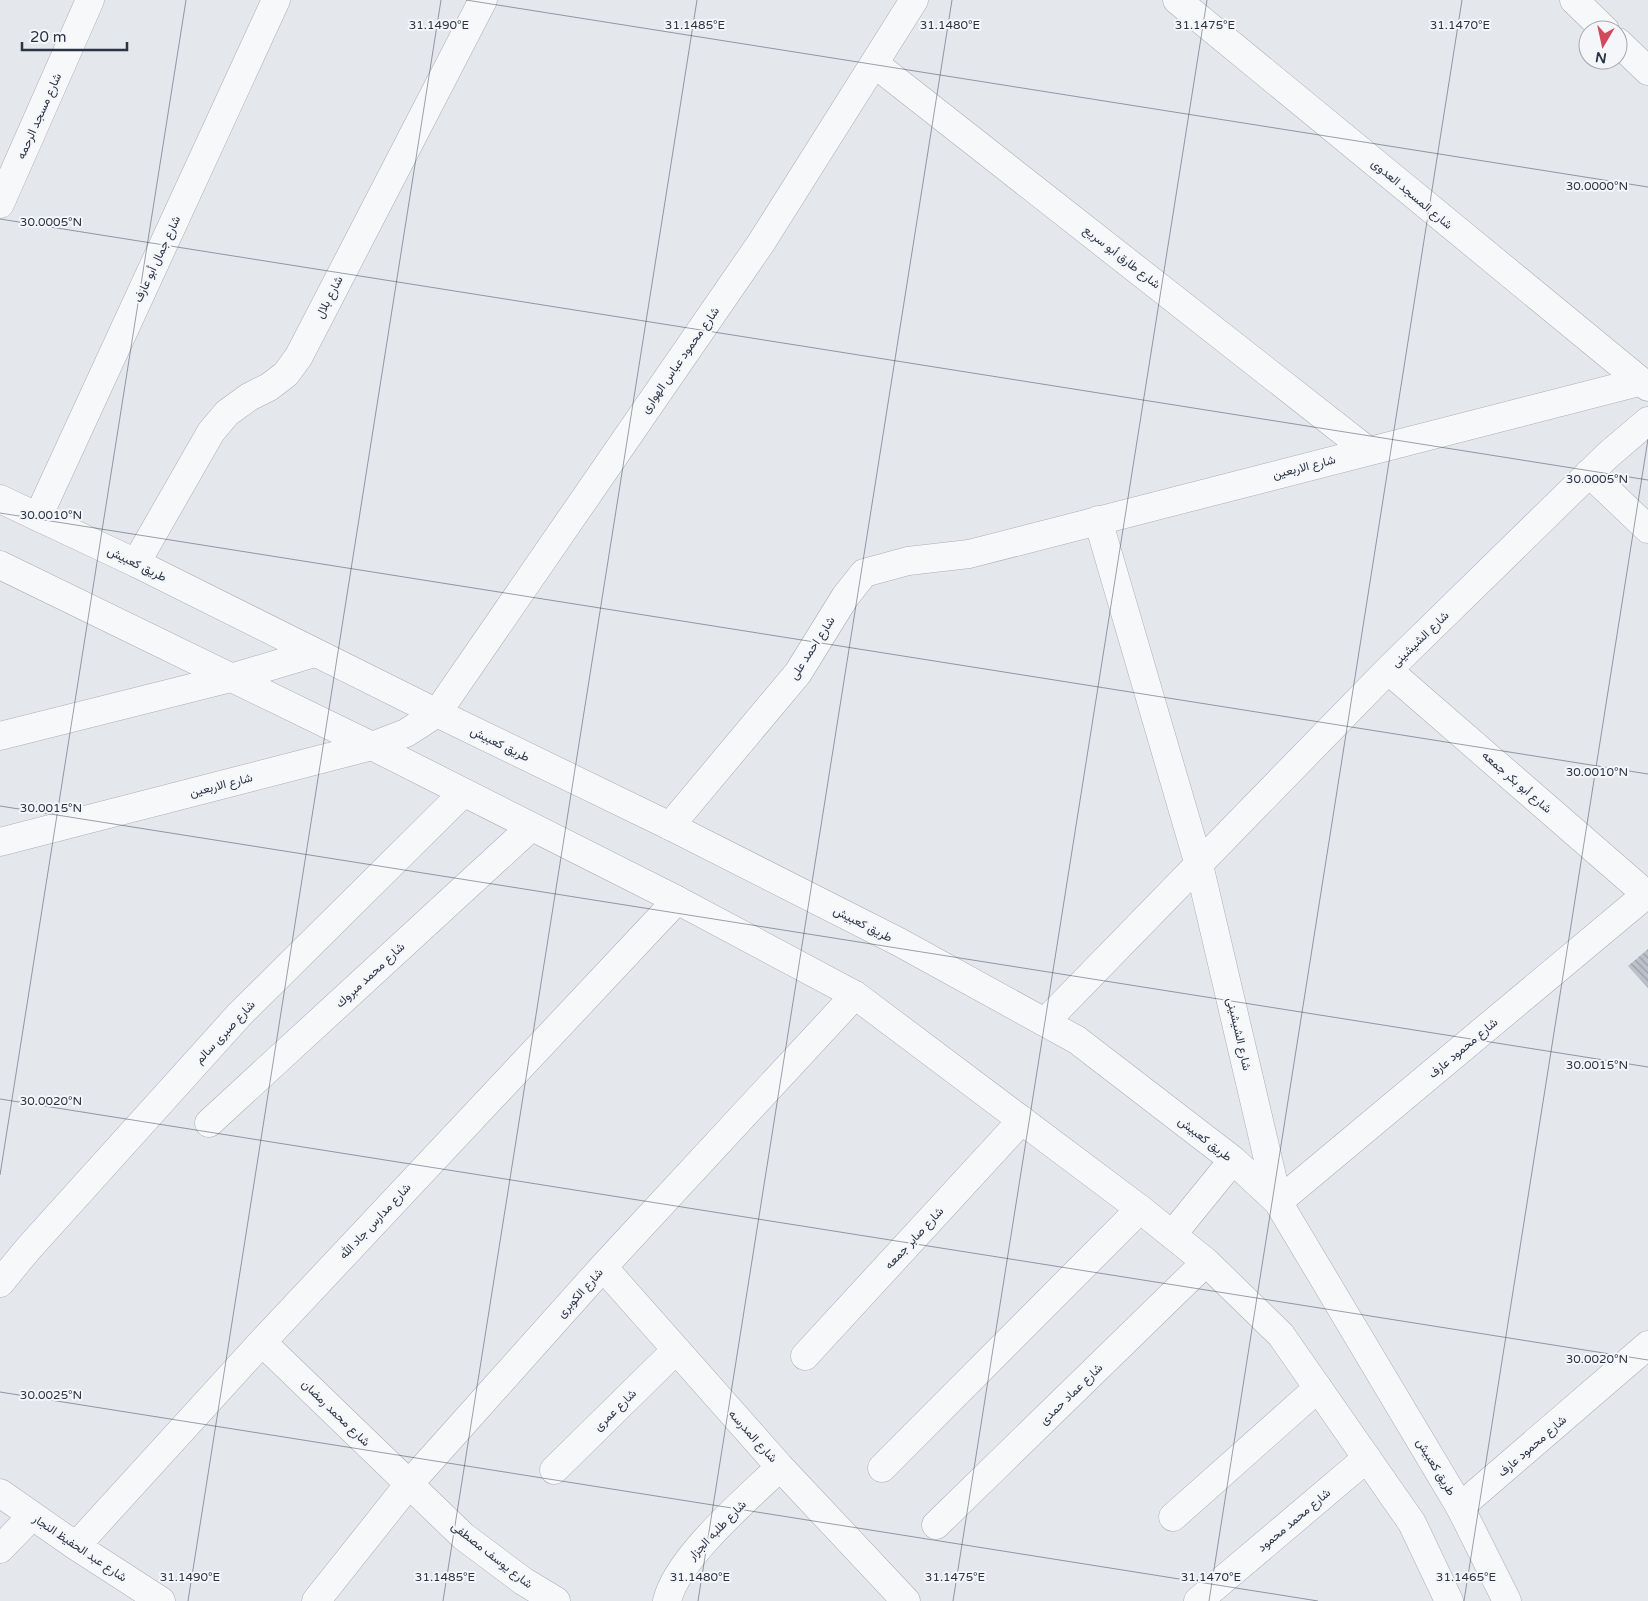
<svg xmlns="http://www.w3.org/2000/svg" width="1648" height="1601" font-family="'Varela Round',Vazirmatn,sans-serif">
	<style>
		.building { fill: url(#building-back-hatch) }
		.lines { fill: none; stroke-linecap: round; stroke-linejoin: round }
		.minor-casing { stroke: #a9aeb7; stroke-width: 29 }
		.tertiary-casing { stroke: #a9aeb7; stroke-width: 29 }
		.minor { stroke: #f7f8fa; stroke-width: 28 }
		.tertiary { stroke: #f7f8fa; stroke-width: 28 }
		.ticks { fill: none; stroke: #2b3445; stroke-width: 1; stroke-opacity: 0.45 }
		.labels { text-anchor: middle; dominant-baseline: central; stroke-width: 4; stroke-linejoin: round; paint-order: stroke }
		.street-label { font-size: 12px; fill: #2b3445; stroke: #f4f6f9 }
		.ticks-label { font-size: 12px; text-anchor: middle; fill: #2b3445; stroke: #f4f6f9; stroke-width: 4; stroke-linejoin: round; paint-order: stroke }
	</style>
	<defs>
		<pattern id="building-back-hatch" width="6" height="6" patternUnits="userSpaceOnUse" patternTransform="scale(1.25)"><rect width="6" height="6" fill="#bbc0ca"/><path d="M-1 5l2 2M0 0l6 6M5-1l2 2" fill="none" stroke="#989da6"/></pattern>
	</defs>
	<rect width="100%" height="100%" fill="#e4e7ec"/>
	<path class="building" d="M1648 949V988L1628 966Z"/>
	<g class="lines">
		<g class="minor-casing">
			<path id="minor" d="M1177 0 1648 387
				M1574 0 1605 30
				M1618 42 1648 71
				M875 64 1368 451
				M0 204 90 0
				M1589 473 1648 529
				M38 517 276 0
				M1098 520 1199 865 1278 1202 1648 893
				M136 563 211 432 227 413 249 397 269 387 286 374 299 356 483 0
				M1388 670 1646 894
				M0 736 231 678 314 653
				M670 826 798 673 845 597 864 573 908 561 969 554 1639 382
				M0 842 372 746 406 733 437 713 761 243 914 0
				M1045 1022 1388 670 1608 455 1648 421
				M209 1123 531 827
				M603 1267 780 1467 906 1601
				M0 1283 28 1249 239 1015 463 793
				M262 1342 463 1536 523 1581 556 1601
				M805 1356 1022 1120
				M882 1468 1140 1209
				M554 1470 676 1350
				M0 1493 76 1546 161 1601
				M1460 1507 1648 1345
				M1173 1517 1318 1388
				M936 1525 1206 1262
				M76 1546 262 1342 677 900
				M0 1549 32 1516
				M316 1601 409 1484 603 1267 855 995
				M667 1601C677 1558 747 1499 780 1467
				M1198 1601 1367 1458"/>
		</g>
		<g class="tertiary-casing">
			<path id="tertiary" d="M0 499 136 563 437 713 670 826 899 942 1077 1040 1233 1160 1278 1202 1460 1507 1507 1601
				M0 565 372 746 677 900 855 995 1140 1209 1206 1262 1281 1335 1412 1523 1449 1601
				M1172 1235 1233 1160"/>
		</g>
		<use href="#minor" class="minor"/>
		<use href="#tertiary" class="tertiary"/>
	</g>
	<path class="ticks" d="M466 0 1648 187M0 219 1648 480M0 513 1648 774M0 806 1648 1067M0 1099 1648 1360M0 1175 186 0M0 1392 1318 1601M188 1601 441 0M443 1601 697 0M698 1601 952 0M953 1601 1207 0M1209 1601 1462 0M1464 1601 1648 439"/>
	<g class="labels">
		<g class="street-label">
			<text transform="translate(39 116) rotate(-66)">شارع مسجد الرحمه</text>
			<text transform="translate(1412 194) rotate(40)">شارع المسجد العدوى</text>
			<text transform="translate(1122 257) rotate(38)">شارع طارق أبو سريع</text>
			<text transform="translate(157 259) rotate(-65)">شارع جمال أبو عارف</text>
			<text transform="translate(329 297) rotate(-63)">شارع بلال</text>
			<text transform="translate(680 360) rotate(-55)">شارع محمود عباس الهوارى</text>
			<text transform="translate(1304 467) rotate(-14)">شارع الاربعين</text>
			<text transform="translate(137 564) rotate(26)">طريق كعبيش</text>
			<text transform="translate(1420 639) rotate(-44)">شارع الشيشينى</text>
			<text transform="translate(812 648) rotate(-57)">شارع احمد على</text>
			<text transform="translate(500 744) rotate(26)">طريق كعبيش</text>
			<text transform="translate(1517 782) rotate(41)">شارع أبو بكر جمعه</text>
			<text transform="translate(221 785) rotate(-14)">شارع الاربعين</text>
			<text transform="translate(863 924) rotate(27)">طريق كعبيش</text>
			<text transform="translate(370 975) rotate(-43)">شارع محمد مبروك</text>
			<text transform="translate(225 1032) rotate(-47)">شارع صبرى سالم</text>
			<text transform="translate(1239 1034) rotate(77)">شارع الشيشينى</text>
			<text transform="translate(1463 1048) rotate(-40)">شارع محمود عارف</text>
			<text transform="translate(1205 1139) rotate(38)">طريق كعبيش</text>
			<text transform="translate(375 1221) rotate(-47)">شارع مدارس جاد الله</text>
			<text transform="translate(914 1238) rotate(-47)">شارع صابر جمعه</text>
			<text transform="translate(580 1293) rotate(-48)">شارع الكوبرى</text>
			<text transform="translate(1071 1394) rotate(-44)">شارع عماد حمدى</text>
			<text transform="translate(615 1410) rotate(-44)">شارع عمرى</text>
			<text transform="translate(336 1413) rotate(44)">شارع محمد رمضان</text>
			<text transform="translate(753 1436) rotate(48)">شارع المدرسه</text>
			<text transform="translate(1532 1446) rotate(-41)">شارع محمود عارف</text>
			<text transform="translate(1436 1467) rotate(59)">طريق كعبيش</text>
			<text transform="translate(1294 1520) rotate(-40)">شارع محمد محمود</text>
			<text transform="translate(717 1530) rotate(-46)">شارع طلبه الجزار</text>
			<text transform="translate(80 1548) rotate(34)">شارع عبد الحفيظ النجار</text>
			<text transform="translate(492 1555) rotate(38)">شارع يوسف مصطفى</text>
		</g>
	</g>
	<g class="ticks-label">
		<text x="439" y="29">31.1490°E</text>
		<text x="695" y="29">31.1485°E</text>
		<text x="950" y="29">31.1480°E</text>
		<text x="1205" y="29">31.1475°E</text>
		<text x="1460" y="29">31.1470°E</text>
		<text x="1597" y="190">30.0000°N</text>
		<text x="51" y="226">30.0005°N</text>
		<text x="1597" y="483">30.0005°N</text>
		<text x="51" y="519">30.0010°N</text>
		<text x="1597" y="776">30.0010°N</text>
		<text x="51" y="812">30.0015°N</text>
		<text x="1597" y="1069">30.0015°N</text>
		<text x="51" y="1105">30.0020°N</text>
		<text x="1597" y="1363">30.0020°N</text>
		<text x="51" y="1399">30.0025°N</text>
		<text x="190" y="1581">31.1490°E</text>
		<text x="445" y="1581">31.1485°E</text>
		<text x="700" y="1581">31.1480°E</text>
		<text x="955" y="1581">31.1475°E</text>
		<text x="1211" y="1581">31.1470°E</text>
		<text x="1466" y="1581">31.1465°E</text>
	</g>
	<g transform="translate(1603 45) rotate(189)"><circle r="24" fill="#f4f6f9" stroke="#a4a8b1"/>
	<path d="M0-4L9 19L0 12L-9 19Z" fill="#d1495b"/>
	<text y="-8" font-size="14" font-weight="bold" text-anchor="middle" fill="#2b3445">N</text>
	</g>
	<path d="M22 42v8h105v-8" fill="none" stroke="#2b3445" stroke-width="2.5"/>
	<text x="30" y="42" font-size="15" fill="#2b3445" stroke="#f4f6f9" stroke-width="4" paint-order="stroke">20 m</text>
</svg>
